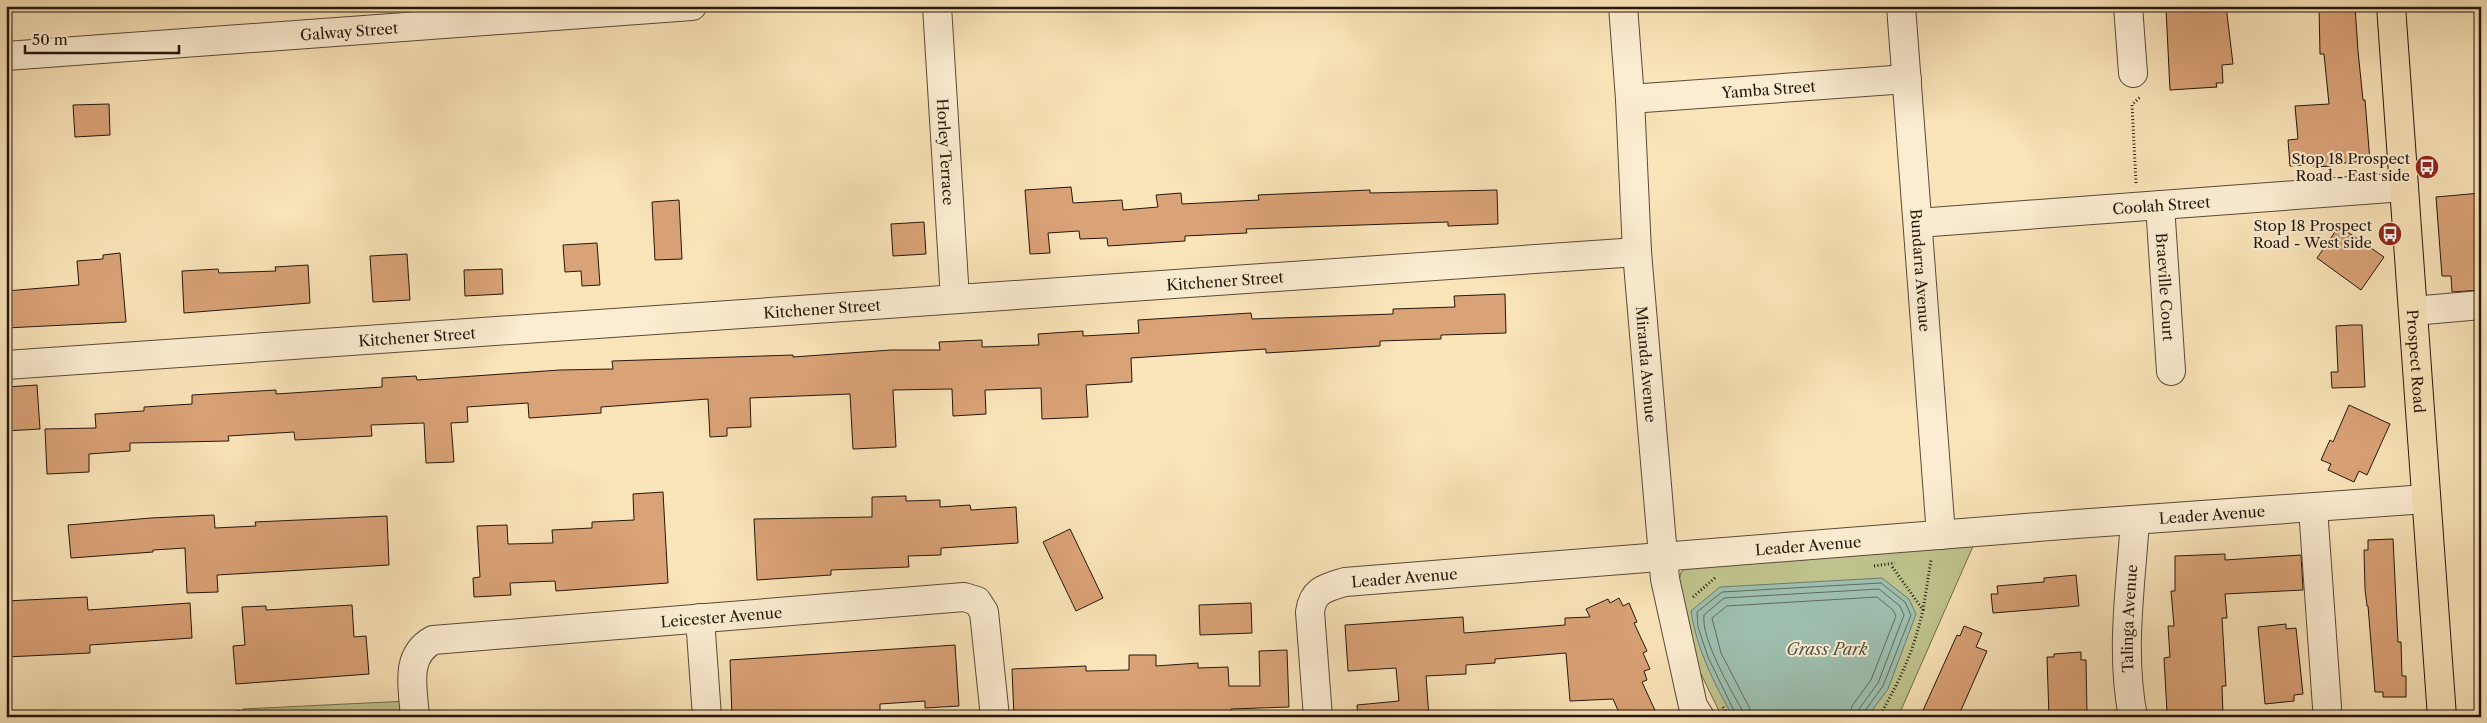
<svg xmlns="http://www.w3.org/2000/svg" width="2487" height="723" font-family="'Libre Caslon Text',serif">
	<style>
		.green { fill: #c0c48e; stroke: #726e4d }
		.water { fill: #9ebfaf; stroke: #6d7c6e }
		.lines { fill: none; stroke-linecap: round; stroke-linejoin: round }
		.shore { stroke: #616b5e; stroke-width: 1 }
		.building { fill: #daa277; stroke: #24170c }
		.minor-casing { stroke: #5a4a37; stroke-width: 30 }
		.major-casing { stroke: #24170c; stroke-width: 30 }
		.path { stroke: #24170c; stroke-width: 3; stroke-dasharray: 1 2.5; stroke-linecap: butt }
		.minor { stroke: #fcedd2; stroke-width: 28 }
		.major { stroke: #fae4b9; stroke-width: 28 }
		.labels { text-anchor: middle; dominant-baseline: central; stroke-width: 4; stroke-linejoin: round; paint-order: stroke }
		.street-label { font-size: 15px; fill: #24170c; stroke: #fcedd2 }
		.poi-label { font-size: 15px; fill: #24170c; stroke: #fcedd2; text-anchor: end }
		.water-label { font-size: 16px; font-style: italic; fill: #4f5245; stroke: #fcedd2 }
	</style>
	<rect width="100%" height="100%" fill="#fae4b9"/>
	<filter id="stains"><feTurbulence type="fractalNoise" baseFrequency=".004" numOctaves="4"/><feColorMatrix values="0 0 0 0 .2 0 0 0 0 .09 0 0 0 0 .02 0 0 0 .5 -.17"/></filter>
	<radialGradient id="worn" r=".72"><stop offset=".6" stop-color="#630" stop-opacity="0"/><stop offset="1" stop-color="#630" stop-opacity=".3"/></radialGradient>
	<path class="green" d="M1974 544 1898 717H1722L1696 664 1678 586 1681 572 1691 565Z
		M408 701 409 717H244L243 709Z"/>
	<path class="water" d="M1882 578 1909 599 1916 614 1888 689 1867 717H1733C1714 683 1697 650 1691 611L1720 587Z"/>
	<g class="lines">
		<path class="shore" d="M1737 717 1708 657 1698 627 1697 612 1722 592 1881 583 1905 602 1911 615 1883 686 1864 712 1863 717
			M1743 717 1742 710C1730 688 1701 639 1704 615L1724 598 1879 589 1900 606 1904 615 1878 683 1859 709 1857 717
			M1751 717 1749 707 1721 653 1712 618 1727 606 1877 597 1893 610 1896 616 1871 680 1852 706 1849 717"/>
	</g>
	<path class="building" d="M2195 6H2226L2233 64 2222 65 2223 83H2216L2217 87 2170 90 2166 9Z
		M2319 6H2355L2358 51 2363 100H2365L2370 161 2331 164V166L2314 167V164L2290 166 2288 140 2298 139 2295 106 2329 104 2324 54H2320Z
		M109 104 110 135 75 137 73 105Z
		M1071 187 1073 203 1122 200 1123 210 1158 207 1156 195 1181 193 1182 204 1259 200 1258 195 1370 190V193L1497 190 1498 224 1448 226V222L1246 229 1247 233 1185 236V241L1108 246 1107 238 1080 239 1079 231 1048 233 1050 253 1030 254 1025 190Z
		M2481 193V290L2452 292 2451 276H2442L2436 197Z
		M679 200 682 259 655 260 652 202Z
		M924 222 926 254 893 256 891 224Z
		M2339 226 2384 257 2361 290 2317 258Z
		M597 243 600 285 582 286 581 271 565 272 563 245Z
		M120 253 126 322 6 328V291L79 285 77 261 103 259V255Z
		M407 254 410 300 373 302 370 256Z
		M308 265 310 303 184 313 182 271 218 269 219 273 276 271 275 267Z
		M502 269 503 294 465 296 464 270Z
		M1505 294 1506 333 1441 335V339L1380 341V346L1266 353V349L1131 358 1132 382 1086 385 1088 417 1042 419 1041 388 985 390 986 414 953 416 952 389 893 390 896 447 853 449 850 394 750 398 751 427 727 428V436L710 437 708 399 601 407V413L529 418 528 403 467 407 468 422 451 423 454 462 426 463 424 423 371 425 372 436 295 440 294 432 228 436 229 441 130 443V451L89 454V472L47 474 45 429 96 428 95 414 144 411V407L192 404V395L276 390V394L382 387V378L416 376 417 380 560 370 613 369 612 361 793 355V357L891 350H940L939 342 982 340V347L1039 345 1038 334 1083 331V336L1139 333 1138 320 1251 313 1252 319 1393 314V309L1455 307 1454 296Z
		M2352 325H2362L2365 387 2332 388 2331 372H2338L2336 326Z
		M37 385 40 429 6 431V387Z
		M2349 405 2390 424 2367 475 2359 471 2354 482 2328 470 2331 464 2321 460 2330 440 2333 442Z
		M663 492 668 583 556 591 555 581 510 583 511 595 474 597 473 578 480 577 477 526 507 525 508 544 553 543 552 530 592 528V522L634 520 633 494Z
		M906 496V501L940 500V507L970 505 971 510 1016 507 1018 543 941 548V555L908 556 909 567 831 570V575L757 580 754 519 872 517V497Z
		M214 515 215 528 256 526 255 522 387 516 389 565 217 575 218 592 187 593 185 548 153 550V552L71 558 68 525 151 518Z
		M1070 529 1103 598 1076 611 1043 542Z
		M2393 539 2398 642H2401L2402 676H2406V697H2383V692H2375L2368 606H2367L2365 589 2364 550H2368V540Z
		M2225 554V560L2301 555 2303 590 2225 594 2227 618H2222L2226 686H2222L2223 715 2172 717V712H2167L2164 658 2170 657 2168 626H2174L2171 591H2175V556Z
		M2076 575 2079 606 1993 613 1991 594H1998L1997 586 2044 582V578Z
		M87 597 88 610 190 603 192 638 90 645V653L6 657V601Z
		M1619 598 1623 606 1629 603 1637 622 1634 623 1647 651 1643 653 1650 669 1644 671 1647 680 1642 682 1658 717H1621L1613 699 1570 701 1566 653 1495 659V663L1466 665V674L1426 676 1429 717H1358L1357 705 1399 701 1396 668 1348 671 1345 625 1463 617 1464 633 1565 625V618L1590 617 1586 609 1608 599 1610 603Z
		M1251 603 1252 633 1200 635 1199 605Z
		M352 605 354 637 366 636 369 674 236 684 233 646 245 645 242 607 266 606V610Z
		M2286 624V629L2296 628 2303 694 2294 695V701L2265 704 2258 627Z
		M1964 626 1982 633 1976 647 1987 651 1958 717H1920L1957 635 1960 636Z
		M955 645 959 706 925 708V701L880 704V713L809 715V713L732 717 730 660Z
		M1287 650 1289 707 1231 709V715L1201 717H1014L1012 669 1086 666V671L1129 670V655H1156V666L1198 663V668L1228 667 1229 686H1260L1259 651Z
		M2081 652V660H2086L2087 714 2049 717 2047 657H2054V654Z"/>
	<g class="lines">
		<g class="minor-casing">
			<g id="minor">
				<path id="s1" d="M937 6 955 299"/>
				<path id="s2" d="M1623 6 1630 99 1637 252 1665 579 1693 706 1700 717"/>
				<path id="s3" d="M1901 6 1941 535"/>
				<path d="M2128 6 2133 73"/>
				<path id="s4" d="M6 56 692 6"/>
				<path id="s5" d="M1630 99 1907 79"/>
				<path id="s6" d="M2160 205 2171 371"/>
				<path id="s7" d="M1918 223 2404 187"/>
				<path d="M2413 311 2481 305"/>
				<path id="s8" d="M6 365 1637 252"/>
				<path d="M2313 508 2327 707"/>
				<path d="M700 618 707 717"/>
				<path id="s9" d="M415 717C413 688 404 656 433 640L964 597 977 601 984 612 995 717"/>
				<path id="s10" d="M1318 717 1310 612C1313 590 1325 588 1345 582L2076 524 2426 499"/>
				<path id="s11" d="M2133 717C2120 651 2131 585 2135 520"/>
			</g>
		</g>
		<g class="major-casing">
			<g id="major">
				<path id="s12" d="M2391 6 2442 717"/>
			</g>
		</g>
		<path class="path" d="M2136 183 2132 105 2141 96
			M1874 566 1895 563
			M1693 597 1716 577
			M1923 610 1931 560
			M1723 707 1729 717
			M238 710V717
			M1879 717C1901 678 1913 653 1923 610L1891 565"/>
		<use href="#minor" class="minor"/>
		<use href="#major" class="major"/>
	</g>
	<defs>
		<g id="bus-disc" transform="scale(1.25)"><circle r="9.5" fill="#8f2418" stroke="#fcedd2"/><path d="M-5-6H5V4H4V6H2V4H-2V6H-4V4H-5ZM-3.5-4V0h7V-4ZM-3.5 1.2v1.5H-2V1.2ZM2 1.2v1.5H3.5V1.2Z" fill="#fff"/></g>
	</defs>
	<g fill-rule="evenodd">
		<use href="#bus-disc" x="2427" y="167"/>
		<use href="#bus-disc" x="2390" y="234"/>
	</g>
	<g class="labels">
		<g class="street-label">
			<text stroke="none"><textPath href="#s4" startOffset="344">Galway Street</textPath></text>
			<text stroke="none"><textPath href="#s5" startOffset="139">Yamba Street</textPath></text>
			<text stroke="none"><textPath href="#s1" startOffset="146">Horley Terrace</textPath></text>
			<text stroke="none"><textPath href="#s7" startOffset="244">Coolah Street</textPath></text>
			<text stroke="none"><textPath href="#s3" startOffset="265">Bundarra Avenue</textPath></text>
			<text stroke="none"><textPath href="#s8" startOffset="1222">Kitchener Street</textPath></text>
			<text stroke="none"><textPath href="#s6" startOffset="82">Braeville Court</textPath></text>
			<text stroke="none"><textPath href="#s8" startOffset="818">Kitchener Street</textPath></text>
			<text stroke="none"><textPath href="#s8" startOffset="412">Kitchener Street</textPath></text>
			<text stroke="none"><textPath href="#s12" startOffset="356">Prospect Road</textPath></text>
			<text stroke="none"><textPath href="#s2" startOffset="359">Miranda Avenue</textPath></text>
			<text stroke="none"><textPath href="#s10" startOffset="1025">Leader Avenue</textPath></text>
			<text stroke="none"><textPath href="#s10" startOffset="620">Leader Avenue</textPath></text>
			<text stroke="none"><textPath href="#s10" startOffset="215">Leader Avenue</textPath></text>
			<text stroke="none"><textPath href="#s9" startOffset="374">Leicester Avenue</textPath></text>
			<text stroke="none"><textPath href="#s11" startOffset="99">Talinga Avenue</textPath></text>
		</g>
		<g class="poi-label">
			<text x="2410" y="158">Stop 18 Prospect<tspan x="2410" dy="17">Road - East side</tspan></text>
			<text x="2372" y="225">Stop 18 Prospect<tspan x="2372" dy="17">Road - West side</tspan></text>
		</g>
		<g class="water-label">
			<text x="1827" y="649">Grass Park</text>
		</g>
	</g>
	<rect width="2487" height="723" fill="none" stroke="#fae4b9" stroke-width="25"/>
	<rect x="8" y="8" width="2472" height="708" fill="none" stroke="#24170c" stroke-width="2.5"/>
	<rect x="12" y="12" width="2462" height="698" fill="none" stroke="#24170c"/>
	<path d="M25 45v8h154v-8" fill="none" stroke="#24170c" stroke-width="2.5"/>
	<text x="32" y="45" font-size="15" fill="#24170c" stroke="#fcedd2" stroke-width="4" paint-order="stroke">50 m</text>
	<rect width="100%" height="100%" filter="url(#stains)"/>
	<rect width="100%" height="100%" fill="url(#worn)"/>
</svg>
